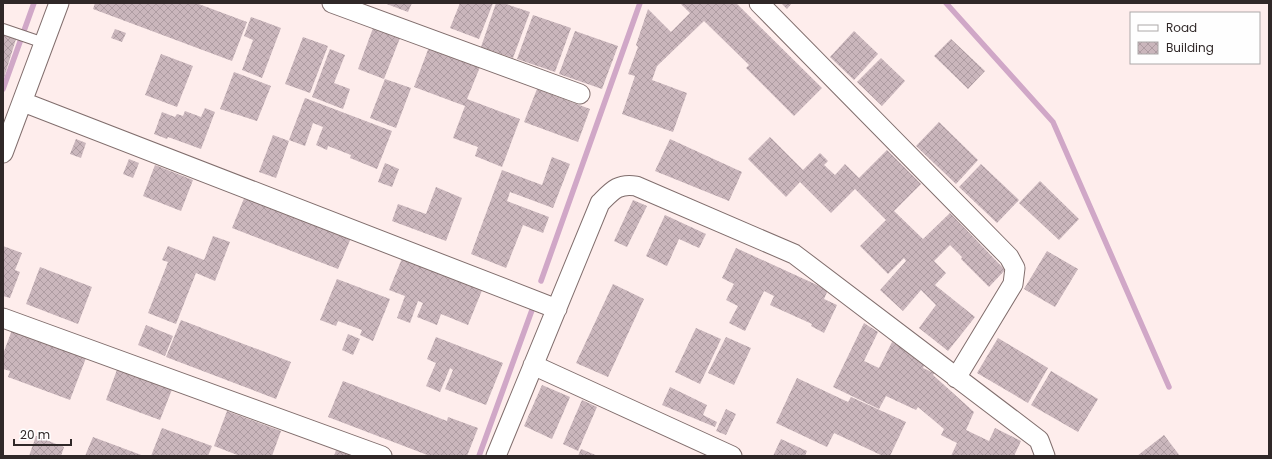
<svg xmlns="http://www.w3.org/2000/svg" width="1272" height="459" font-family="Poppins,sans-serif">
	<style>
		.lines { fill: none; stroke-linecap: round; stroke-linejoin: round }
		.stream { stroke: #d0a7c7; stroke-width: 5.5 }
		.building { fill: url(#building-cross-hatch) }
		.lane-casing { stroke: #816e6d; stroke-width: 12 }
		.street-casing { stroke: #816e6d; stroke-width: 21 }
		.lane { stroke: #fff; stroke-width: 10 }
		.street { stroke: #fff; stroke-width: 19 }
	</style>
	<defs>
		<pattern id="building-cross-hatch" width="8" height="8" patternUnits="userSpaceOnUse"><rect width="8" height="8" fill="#cab6bc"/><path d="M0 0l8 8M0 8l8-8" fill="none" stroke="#ae9ca2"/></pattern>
	</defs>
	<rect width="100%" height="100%" fill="#feedec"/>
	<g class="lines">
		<path class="stream" d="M946 3 1053 122 1169 387
			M3 89 34 3
			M541 281 640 3
			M479 456 532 310"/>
	</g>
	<path class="building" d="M95 3H196L247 22 232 61 93 9Z
		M384 3H412L408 12Z
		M460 3H493L479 39 450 28Z
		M496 3H503L530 12 513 58 481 47Z
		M680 3H736L822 88 794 116 746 68 749 65 704 21 657 66 652 80 687 93 673 132 622 114 635 76 628 74 638 47 636 45 648 9 671 32 690 13Z
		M781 3H792L787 9Z
		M533 15 571 28 555 72 517 59Z
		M251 17 281 28 262 78 242 70 253 40 244 36Z
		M373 28 400 38 384 79 358 69Z
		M115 29 126 33 122 42 111 38Z
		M575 31 618 46 602 89 559 74Z
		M854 31 878 54 854 80 830 57Z
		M3 35 16 39 3 81Z
		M303 37 328 46 310 93 285 84Z
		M951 39 985 71 968 89 934 56Z
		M429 47 480 67 467 99 520 119 502 167 475 156 478 147 453 138 465 106 414 87Z
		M330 49 345 55 334 83 350 89 343 109 312 97Z
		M161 54 193 66 177 107 145 95Z
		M881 58 905 81 882 106 857 82Z
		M234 72 271 86 257 121 220 109Z
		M385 79 411 88 396 128 370 118Z
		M537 89 590 109 578 142 524 122Z
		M305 98 392 131 377 169 350 158 351 155 328 146 327 150 316 145 323 127 313 123 305 146 289 140Z
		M205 108 215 112 201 149 168 137 167 139 154 134 162 112 175 117 177 114 183 116 185 111 201 117Z
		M939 122 978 160 956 184 916 146Z
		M273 135 289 141 276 178 259 172Z
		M770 137 803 170 820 153 828 161 824 165 835 175 845 164 859 178 887 150 921 184 894 211 923 239 950 213 1005 270 989 287 961 259 962 257 950 245 934 261 946 273 935 285 975 317 948 351 919 328 936 305 921 290 903 311 880 290 906 261 904 258 888 274 860 246 886 220 855 189 831 213 800 182 786 197 748 159Z
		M76 139 86 143 81 158 70 154Z
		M670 139 742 172 729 201 655 171Z
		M552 157 570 164 553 208 510 192 507 201 549 217 543 233 523 225 506 268 471 254 502 170 542 185Z
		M129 159 139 163 133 178 123 174Z
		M385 163 399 169 392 187 378 182Z
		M981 164 1019 200 997 223 959 187Z
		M155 165 193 180 181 211 143 196Z
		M1040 181 1079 219 1059 240 1019 203Z
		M436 187 462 198 446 241 392 221 398 204 426 214Z
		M245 196 351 238 338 269 232 228Z
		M633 200 647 206 627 247 614 241Z
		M665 215 706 234 699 248 679 239 667 266 646 256Z
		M213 236 230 242 215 281 196 273 176 324 148 313 168 262 162 260 168 246 204 260Z
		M3 246 22 253 15 270 20 272 10 298 3 296Z
		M736 248 828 290 824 299 837 305 824 333 811 326 812 324 770 305 774 296 764 291 745 331 729 323 738 306 726 300 734 284 722 278Z
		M1047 251 1078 269 1055 307 1024 289Z
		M403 256 483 288 468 325 441 314 437 325 417 317 423 303 418 301 410 323 397 318 405 296 389 290Z
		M40 267 92 287 78 324 26 304Z
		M337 279 390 299 373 341 360 335 362 330 338 321 336 326 320 320Z
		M613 284 644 299 608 377 576 363Z
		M181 320 291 362 276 399 166 357Z
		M864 323 878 332 864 361 879 368 892 342 908 351 925 363 923 368 934 373 933 375 974 412 966 430 989 441 995 428 1021 441 1014 456H951L957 443 941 435 944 429 918 407 916 410 886 396 879 409 833 387Z
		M146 325 173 336 165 356 138 345Z
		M696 328 721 339 700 384 675 372Z
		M12 330 86 358 70 400 8 377 10 371 3 369V354Z
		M348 334 360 339 353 355 342 350Z
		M436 337 503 363 486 405 445 389 453 370 450 368 440 392 426 386 436 363 427 359Z
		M726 337 751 348 734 385 708 373Z
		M998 338 1048 368 1028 403 977 373Z
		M118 367 173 387 160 420 106 400Z
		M1051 371 1098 399 1078 432 1031 405Z
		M797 378 848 402 851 397 906 422 890 456H883L834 433 827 447 776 423Z
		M343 381 447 421 448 417 478 428 467 456H430L328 417Z
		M542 385 570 397 552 439 524 426Z
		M670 387 707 405 703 415 717 422 715 427 662 405Z
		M582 400 597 407 578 451 563 444Z
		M726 409 736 414 726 435 716 431Z
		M227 411 281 431 272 456H240L214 446Z
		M162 428 212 446 208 456H151Z
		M1164 435 1180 456H1137Z
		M36 436 64 447 61 456H29Z
		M93 437 144 456H85Z
		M781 439 807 451 805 456H773Z
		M581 449 598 456H578Z
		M336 450 353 456H334Z"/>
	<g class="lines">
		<g class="lane-casing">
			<path id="lane" d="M3 29 44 43"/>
		</g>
		<g class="street-casing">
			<path id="street" d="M332 3 580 94
				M759 3 1009 257 1015 268 1013 284 956 378
				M23 102 557 309
				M3 153 59 3
				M3 318 382 456
				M533 365 732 456
				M496 456 600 203C612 191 618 183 636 186L794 254 1039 440 1045 456"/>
		</g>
		<use href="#lane" class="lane"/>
		<use href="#street" class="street"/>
	</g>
	<rect width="1272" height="459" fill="none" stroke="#302828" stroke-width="8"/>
	<rect x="1130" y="12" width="130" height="52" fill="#fefefe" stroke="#aca8a8"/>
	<rect x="1138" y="25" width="20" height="6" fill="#ffffff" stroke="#aca8a8"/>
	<text x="1166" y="32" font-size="12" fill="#302828">Road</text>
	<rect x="1138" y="42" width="20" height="12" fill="url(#building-cross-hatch)" stroke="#aca8a8"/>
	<text x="1166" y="52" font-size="12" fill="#302828">Building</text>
	<path d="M14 439v6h57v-6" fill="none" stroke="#302828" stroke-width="2"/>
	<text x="20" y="439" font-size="12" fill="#302828" stroke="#fefefe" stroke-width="3" paint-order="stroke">20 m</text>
</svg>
